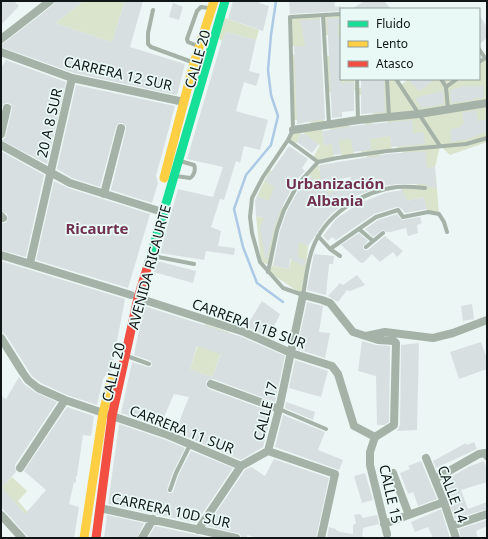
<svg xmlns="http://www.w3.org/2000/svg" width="488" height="539" font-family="'Noto Sans',sans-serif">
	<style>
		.green { fill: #dae3cb }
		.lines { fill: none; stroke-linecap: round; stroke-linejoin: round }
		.stream { stroke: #acc9e5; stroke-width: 2.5 }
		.building { fill: #d8dfe0; fill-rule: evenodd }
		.lane { stroke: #a5b2a8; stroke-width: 4 }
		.street { stroke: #a5b2a8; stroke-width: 8 }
		.fast { stroke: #16e098; stroke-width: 9 }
		.slow { stroke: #ffcf43; stroke-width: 9 }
		.jam { stroke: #f24e42; stroke-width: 9 }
		.labels { text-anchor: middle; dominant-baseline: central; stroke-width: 3.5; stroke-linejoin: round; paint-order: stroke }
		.street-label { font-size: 14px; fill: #101615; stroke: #e9f9f6 }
		.neighbourhood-label { font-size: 15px; font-weight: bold; fill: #713050; stroke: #e9f9f6 }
	</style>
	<rect width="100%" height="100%" fill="#ecf6f4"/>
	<path class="green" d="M84 1H125L112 42 55 23Z
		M341 14V79H354L355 90 329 92 327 56 339 55 338 35H326L323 15Z
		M222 17 259 30 256 40 226 32 223 41 216 38Z
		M290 17H320V78L324 122 311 124 310 118 293 120 291 55H308V46H291Z
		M487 59V142L450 155 440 146 435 167 406 171 403 151 398 152 395 136H390L392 152 380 154 384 174 369 175 367 156H362L360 140 367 139 365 122 371 121 375 138 390 136 387 119H373L371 94 359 95V88L371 87 370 80H359L358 79H396L401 85 409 79H453L447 86 458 79H479V65Z
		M349 124 354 157 342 159 339 143 332 144 334 160 318 162 319 170 330 180H334L348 202 339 207 330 194 309 175 317 162 313 158 320 145 302 132 295 146 288 140 293 130 322 129 324 145 331 144 330 127Z
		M270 170 283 178 284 198 272 266 289 269 295 240 308 246 303 295 269 272 272 266 261 262 256 216 262 218 268 201 257 196Z
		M436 177 439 214 428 212 423 197 407 201 401 189 423 188 417 186 416 181Z
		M205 324 229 332 212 377 190 369Z
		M12 477 27 491 18 501 44 531 46 538 1 487V482L4 485Z"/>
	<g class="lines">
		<path class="stream" d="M276 1 271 35 268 70 271 95 278 116 271 145 246 175 234 209 243 247 257 283 283 302"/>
	</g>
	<path class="building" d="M1 1H14L19 6 1 25Z
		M55 1H84L55 23 112 42 125 1H143L130 47 185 64 177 95 74 73 1 47V44L4 43 53 5Z
		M233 1H260L259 3 269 6 263 31 228 19Z
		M289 1H334L335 7 341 6V11L290 14Z
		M364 1H384L391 9H352Z
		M173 3 183 7 179 20 169 17Z
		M479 15 487 27V38L479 44Z
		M327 18H341V24L338 25V36H341V83L354 82V111L342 112V117L332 118Z
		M320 19 325 119 297 124 294 46H305L300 20Z
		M226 32 256 40 249 71 260 74 256 86 244 82 236 111 268 120 260 150 244 146 240 163 236 161 224 200 220 199 211 227 221 231 218 246 235 248 234 255 206 251 204 260 160 253 178 189 213 197 223 167 187 159 222 40Z
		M6 60 66 82 47 164 1 140 5 138 6 135 12 109 11 104 6 103 3 105 1 110V68Z
		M374 79H384L385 112 361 114V80Z
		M408 79H436L419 91Z
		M76 85 175 106 156 176 158 183 152 203 111 190 126 129V126L123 123H119L116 127 100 187 72 178 57 169Z
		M465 86H484L483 98H474V100L451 103 450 90Z
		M442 91H443L444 104 421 108 415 98Z
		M476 110 478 121 487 119V131L469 139 451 142V129L461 127V125L464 124 462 113Z
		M412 120 413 133 424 132 425 144 391 147 390 136 370 139 372 150 353 152 351 139 339 140 341 154 333 155 332 144 324 145 322 131 359 125Z
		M301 134H305L319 144 312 153 297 142Z
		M289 146 308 159 302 168 305 171 295 182 281 209 274 229 267 259 265 258 260 229 264 218 256 216 255 200 257 196 269 201 274 187 265 181Z
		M1 151 44 175 26 257 1 250V223H5L8 219 7 214 1 211Z
		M426 151 427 168 435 167 436 177 435 178 437 188 428 187 427 185 422 184H397L383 186 356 196 332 213 323 224 308 246 299 242 298 257 306 260 304 266 290 259 289 269 273 266 280 231 287 211 301 186 310 176 330 194 352 177 321 182 319 166 320 165 387 154Z
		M54 181 68 188 150 214 128 288 36 260Z
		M402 190 407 201 424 197 427 209 405 213 401 208 397 207 374 214 336 240 332 237 328 241 323 236 337 218 360 203 385 193Z
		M397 214 402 220 420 217 422 223 417 225 418 233 408 236 406 228 391 232H386L383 230 373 237 365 229 378 220Z
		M359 233 368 241 363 246 364 250H368L385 236 403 251 397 257 393 252 380 262 372 254 363 263H361L341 245Z
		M314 254 334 256 333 264H329L326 295 307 290Z
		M1 261 125 299 111 373 106 375 103 379 97 405 67 395 41 383 32 376 6 335 3 333 1 329Z
		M157 261 196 271 193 283 154 272Z
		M357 275 365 285 350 291 347 290 338 302 328 296 340 283 343 285Z
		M262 301 280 314 269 337 246 327Z
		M307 302 323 306 319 332 330 333 325 358 297 349Z
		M472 304 474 319 463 321 461 306Z
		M144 306 242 337 285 356 275 402 213 379 208 380 206 382 207 387 209 389 272 412 263 447 241 460 175 432 189 397 174 394 160 426 121 413 132 362 148 367H151L152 365 151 361 134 355ZM197 346 221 354 212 377 190 369Z
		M362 341 376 345 390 346 389 422 384 425H377L376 376 358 371Z
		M481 342 487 359V369L459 379 450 352Z
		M419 343 417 430 397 431 400 425 401 345Z
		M295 360 328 371 321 397 289 388Z
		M19 377 24 384 35 392 57 402 15 465V468L16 472 2 487 25 514 46 490 24 471 67 407 94 416 91 436 83 435 77 476H76V483L74 482 69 504 79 507 74 538H29L1 507V396L6 399Z
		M286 402 315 412 313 420 285 408Z
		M283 415 325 432 318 450 343 460 339 470 275 447Z
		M119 424 166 440 185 448 173 472 167 489 168 493H171L173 492 179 474 191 451 233 468 196 523 108 504Z
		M474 442 477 449 436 468 433 461 466 443 467 445Z
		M274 459 329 478 316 538H258L247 535V538H241L240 534 237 533 207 526 245 470 251 467 265 476Z
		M421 461 437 499 418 506 413 492 408 494 400 473 410 469 408 466Z
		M484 461 487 469V482L461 490 468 509 487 502V509L455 519 442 482 470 466Z
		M365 473 373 500 362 503 354 476Z
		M441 509 450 538H433L428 527 415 532 411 522Z
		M360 514 363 518 377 515 379 524 363 528 362 538H327L329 527 336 529V530L340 532 353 534V525L356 523 354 515Z
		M107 515 144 523 137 538H104Z
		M487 520V526L476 531 478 538H461L459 529Z
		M155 526 197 535 210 538H148Z"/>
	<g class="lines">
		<path class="lane" d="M153 10 148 33V44L151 47 192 62
			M341 14 290 17 293 130 288 140 263 177 252 198 250 217 252 233 260 262 283 288 303 295C306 280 307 264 312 250 324 215 362 191 397 187 406 186 416 187 425 188
			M323 15 329 124
			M198 46 188 42 187 39 197 11 201 7 209 8
			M479 49 485 58
			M479 62 487 57
			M357 79 358 120
			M387 79 389 117
			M396 79 440 146
			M441 79 446 87
			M448 109 446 87 457 79
			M288 140 318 162
			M176 176 190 178C194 176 196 169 194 165L180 161
			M359 229 373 241
			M318 236 330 249 340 256
			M366 247 383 233
			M330 249 376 217 398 210 403 217 428 212 439 214 444 222 447 232
			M153 256 194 264
			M268 272 277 230 284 210 298 184 318 162 337 158 387 151 466 144 487 138
			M127 356 149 364
			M279 409 326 429
			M170 490 176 473 190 445"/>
		<path class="street" d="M1 39 50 1
			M1 52 72 78 184 102
			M293 130 358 120 419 114 487 103
			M1 134 7 108
			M1 145 70 183 156 210
			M104 194 121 128
			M1 216 3 218
			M1 255 131 295
			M30 263 72 78
			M138 298 244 332 291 353 332 366 338 374 354 426 375 437
			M366 336 385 332 433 338 453 333 487 320
			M1 338 23 373 28 380 38 388 65 400 168 435 241 466
			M211 384 279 409
			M375 437 370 452V465L387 534
			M268 451 335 474 321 538
			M426 458 444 502 456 538
			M20 468 65 400
			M393 473 409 515
			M435 479 479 454 485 453 487 456
			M100 508 236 538
			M1 515 22 538
			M384 524 444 502
			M452 526 487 514
			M198 530 241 466 268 451 279 409 303 295 322 300 330 303 353 332 378 340 394 341 396 343 394 425 375 437
			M142 538 153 519"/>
		<path class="fast" d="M149 262 225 1"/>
		<path class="slow" d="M164 178 194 63 214 1
			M84 538 103 413 111 381"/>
		<path class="jam" d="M96 538 112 416 138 298 149 262"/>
	</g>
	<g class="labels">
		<g class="street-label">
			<text transform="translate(197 59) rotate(-74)">CALLE 20</text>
			<text transform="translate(118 73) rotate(13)">CARRERA 12 SUR</text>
			<text transform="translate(49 123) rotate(-77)">20 A 8 SUR</text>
			<text transform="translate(149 267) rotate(-75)">AVENIDA RICAURTE</text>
			<text transform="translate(249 323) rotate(20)">CARRERA 11B SUR</text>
			<text transform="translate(113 372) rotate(-77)">CALLE 20</text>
			<text transform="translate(265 411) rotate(-76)">CALLE 17</text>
			<text transform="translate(182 429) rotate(21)">CARRERA 11 SUR</text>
			<text transform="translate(391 494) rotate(77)">CALLE 15</text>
			<text transform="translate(453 494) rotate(69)">CALLE 14</text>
			<text transform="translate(171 510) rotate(12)">CARRERA 10D SUR</text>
		</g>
		<g class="neighbourhood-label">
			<text x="335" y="183">Urbanización<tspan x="335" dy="17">Albania</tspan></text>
			<text x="97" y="228">Ricaurte</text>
		</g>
	</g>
	<rect width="488" height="539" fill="none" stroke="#101615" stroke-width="4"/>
	<rect x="340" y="8" width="140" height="72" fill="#e9f9f6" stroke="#929e9c"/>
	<rect x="348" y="21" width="20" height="6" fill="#16e098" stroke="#929e9c"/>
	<text x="376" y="28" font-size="12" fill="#101615">Fluido</text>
	<rect x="348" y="41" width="20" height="6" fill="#ffcf43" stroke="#929e9c"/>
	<text x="376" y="48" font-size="12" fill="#101615">Lento</text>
	<rect x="348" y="61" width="20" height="6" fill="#f24e42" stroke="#929e9c"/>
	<text x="376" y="68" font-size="12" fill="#101615">Atasco</text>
</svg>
